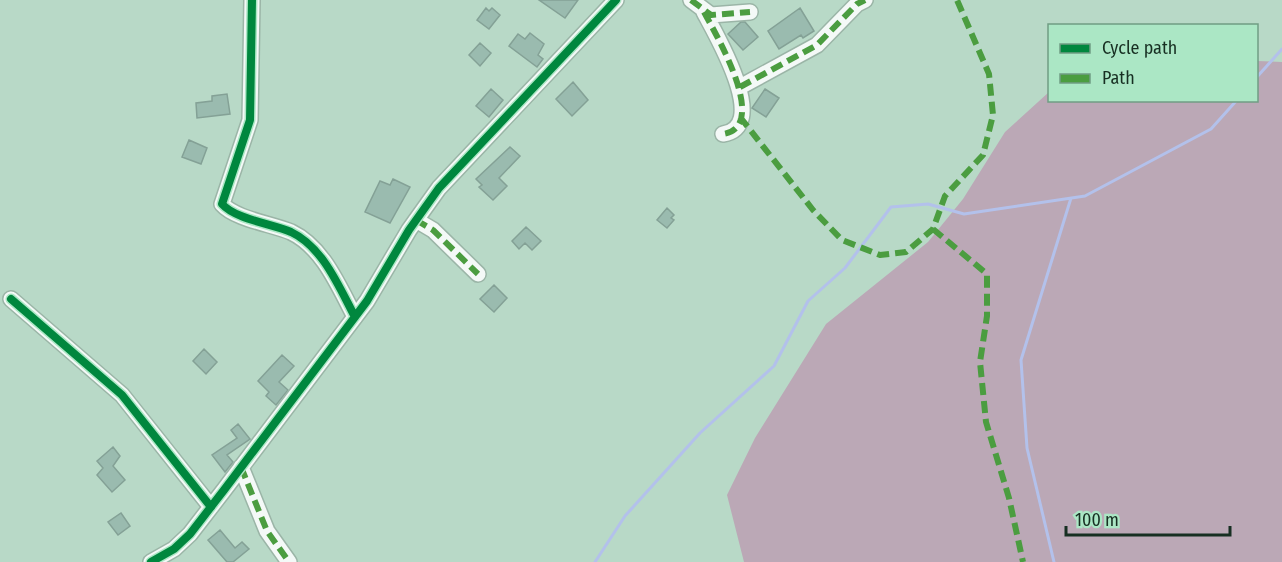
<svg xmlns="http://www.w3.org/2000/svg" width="1282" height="562" font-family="'Fira Sans Condensed',sans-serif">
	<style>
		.forest { fill: #bba8b6 }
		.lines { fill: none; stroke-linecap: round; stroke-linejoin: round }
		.stream { stroke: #b3c1eb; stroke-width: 3 }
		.building { fill: #9abbaf; stroke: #84a196; stroke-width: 1.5 }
		.minor-casing { stroke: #9bb5a7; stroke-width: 18 }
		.minor { stroke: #f4f9f7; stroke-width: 15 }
		.quiet { stroke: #4b9d40; stroke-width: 6; stroke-dasharray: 12 6; stroke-linecap: butt }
		.cycleway-casing { stroke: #abe7c5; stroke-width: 11 }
		.cycleway { stroke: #00873e; stroke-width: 8 }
	</style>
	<rect width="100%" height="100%" fill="#b8d9c7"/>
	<path class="forest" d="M1257 61 1282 62V562H744L727 495 755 438 826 324 928 242 963 199 1005 132 1049 92 1050 100H1256Z"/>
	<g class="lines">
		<path class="stream" d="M1256 78 1282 49
			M595 562 625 516 700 433 774 366 808 301 845 268 891 207 928 204 964 214 1085 196 1211 129 1237 100
			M1054 562 1027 448 1021 360 1071 198"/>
	</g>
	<path class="building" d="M539 0H578L565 18Z
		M486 8 489 11 492 8 500 15 489 29 477 20Z
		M800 8 814 31 803 38 801 35 779 49 768 31Z
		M741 22H745L758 37 743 50 728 34Z
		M530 33 544 44 538 55 543 59 537 67 509 46 518 34 525 39Z
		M480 43 491 53 480 66 469 55Z
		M573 82 588 100 572 116 556 99Z
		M491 89 503 100 489 117 476 106Z
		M765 89 779 98 766 117 752 108Z
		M227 94 230 114 197 118 196 103 212 101V96Z
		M189 140 207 148 201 164 182 157Z
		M510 147 520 156 499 178 507 186 493 200 479 187 482 185 476 179Z
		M393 179 410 187 390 223 365 212 380 181 390 185Z
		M667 208 674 215 671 218 674 220 667 228 657 220Z
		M526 227 541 241 532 250 525 243 519 249 512 241Z
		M494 285 507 298 494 312 480 299Z
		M204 349 217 362 206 374 193 361Z
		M282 355 294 366 279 382 288 390 276 405 266 396 269 392 258 381Z
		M238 424 250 439 227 455 233 462 225 472 212 455 237 438 231 430Z
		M113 447 120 456 113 466 125 480 112 492 97 475 103 468 97 461Z
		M121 513 130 526 118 535 108 522Z
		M220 530 235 548 242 542 249 549 233 562H227L208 540Z"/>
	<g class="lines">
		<g class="minor-casing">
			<path id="minor" d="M252 0 250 120 222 204C235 219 272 224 291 232 323 247 339 287 355 317
				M691 0 711 15 750 12
				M704 12C715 33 771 127 723 134
				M740 87 817 45 857 4 865 0
				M416 220 433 230 478 274
				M11 299 122 395 211 507
				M241 467 267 531 289 562
				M151 562 174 549 190 534 224 490 367 301 409 230 439 188 616 0"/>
		</g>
		<use href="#minor" class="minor"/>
		<path class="quiet" d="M691 0 711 15 750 12
			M704 12C715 33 771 127 723 134
			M740 87 817 45 857 4 865 0
			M740 117 813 210 842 240 880 255 906 252 933 229 945 196 983 155 993 115 989 74 957 0
			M416 220 433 230 478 274
			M933 229 987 274V316L980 362 986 422 1009 498 1023 562
			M241 467 267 531 289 562"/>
		<g class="cycleway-casing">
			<path id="cycleway" d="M252 0 250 120 222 204C235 219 272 224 291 232 323 247 339 287 355 317
				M11 299 122 395 211 507
				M151 562 174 549 190 534 224 490 367 301 409 230 439 188 616 0"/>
		</g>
		<use href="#cycleway" class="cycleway"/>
	</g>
	<rect x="1048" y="24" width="210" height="78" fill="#abe7c5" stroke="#709d84" stroke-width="1.5"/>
	<rect x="1060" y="44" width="30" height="9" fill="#00873e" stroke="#709d84" stroke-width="1.5"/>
	<text x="1102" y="54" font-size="18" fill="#172f22">Cycle path</text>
	<rect x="1060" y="74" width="30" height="9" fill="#4b9d40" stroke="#709d84" stroke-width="1.5"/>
	<text x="1102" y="84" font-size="18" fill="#172f22">Path</text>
	<path d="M1066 526v9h164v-9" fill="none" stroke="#172f22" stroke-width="3"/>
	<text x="1075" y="526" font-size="18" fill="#172f22" stroke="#abe7c5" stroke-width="4.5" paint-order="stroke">100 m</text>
</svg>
